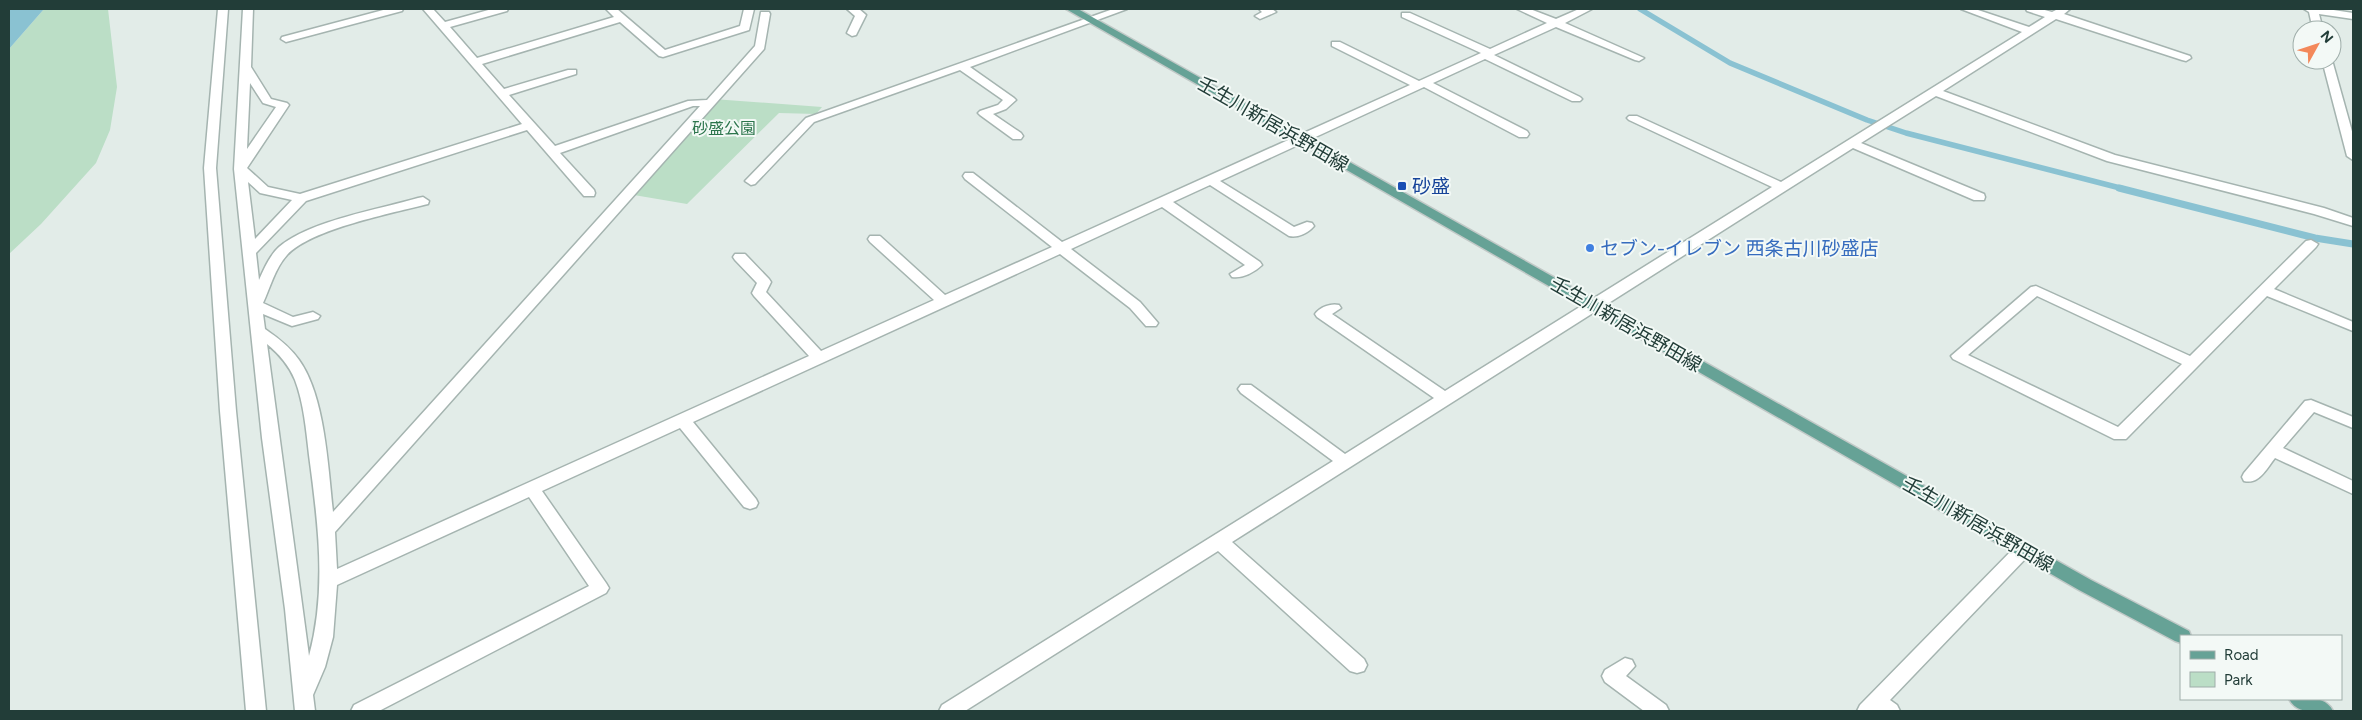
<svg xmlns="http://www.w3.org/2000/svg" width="2362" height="720" font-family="Figtree,'Noto Sans JP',sans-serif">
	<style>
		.green { fill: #bbdec6 }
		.water { fill: #8ac2d2 }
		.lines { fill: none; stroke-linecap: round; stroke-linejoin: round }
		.stream-far1 { stroke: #8ac2d2; stroke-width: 5.5 }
		.stream { stroke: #8ac2d2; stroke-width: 7 }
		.minor-casing { stroke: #a5b4b0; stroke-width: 3 }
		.major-casing { stroke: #c1c9c7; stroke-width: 3 }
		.minor { fill: #fff; fill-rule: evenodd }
		.major { fill: #66a296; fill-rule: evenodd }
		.transit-dot { fill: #1a4fb4; stroke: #f3f9f6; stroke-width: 2 }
		.shop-dot { fill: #3f7fe0; stroke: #f3f9f6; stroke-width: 2 }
		.labels { text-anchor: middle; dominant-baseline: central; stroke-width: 4; stroke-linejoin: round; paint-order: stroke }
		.far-park-label { font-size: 16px; fill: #2c754c; stroke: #f3f9f6 }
		.street-label { font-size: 19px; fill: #223d38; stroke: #f3f9f6 }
		.transit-label { font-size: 19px; fill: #164399; stroke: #f3f9f6; text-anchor: start }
		.shop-label { font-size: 19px; fill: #366cbe; stroke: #f3f9f6; text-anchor: start }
	</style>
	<rect width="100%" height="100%" fill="#e2ece8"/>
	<path class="green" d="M44 9H108L117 87 110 130 96 163 41 224 9 254V49Z
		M713 99 822 107 816 114 779 113 687 204 628 194Z"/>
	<path class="water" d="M9 9H44L9 49Z"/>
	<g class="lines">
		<path class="stream-far1" d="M1640 9 1730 63 1867 120 1906 133 2124 189"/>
		<path class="stream" d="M2119 188 2315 238 2353 244"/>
		<g class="minor-casing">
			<path id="minor" d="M218 9H228L216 168 236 411 266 711H246L220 411 204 168Z
				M243 9H253L251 67 271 99 287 103 289 105 247 168 268 187 300 194 522 124 423 9H433L445 22 492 9H508L507 11 450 27 477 58 614 17 606 9H617L665 50 740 26 744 9H754L749 30 663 57 659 56 620 22 482 64 504 89 568 70H576V74L509 95 555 146 688 101 707 100 755 46 761 12H769L770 14 764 49 335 532 337 569 809 356 754 296 752 293 757 283 735 260 733 257 735 254H745L769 279 771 282 766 292 821 351 934 300 870 242 868 239 870 236H880L945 295 1052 247 965 179 963 176 965 173H973L1062 242 1410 85 1332 46V42H1340L1419 81 1481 53 1402 17V13H1410L1490 49 1547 23 1517 9H1530L1556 19 1579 9H1592L1565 23 1644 58 1639 61 1635 60 1556 27 1494 55 1580 97 1582 99 1580 101H1572L1485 59 1433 83 1527 131 1529 134 1527 137H1519L1424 87 1220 181 1294 227 1307 222 1312 223 1314 226C1308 233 1298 238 1289 236L1210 185 1173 202 1260 262 1262 265C1255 272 1242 279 1232 277L1230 274 1245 265 1162 207 1071 249 1140 302 1158 323 1156 326H1146L1130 308 1060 254 693 422 756 499 758 503 756 507 750 509 744 507 680 428 542 491 606 583 609 588 606 593 379 711H351L354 705 589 586 529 497 337 585 333 637 325 667 313 695 315 711H295L285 609 262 438 234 169ZM250 83 263 103 276 107 247 149ZM693 106H700L333 512C328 467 325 396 299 360 290 347 278 338 265 329L263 314 292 326 318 319 320 316 313 312 293 317 263 303C270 288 275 268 287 255 311 229 393 213 428 204L429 201 423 197 418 198C380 209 309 221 279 247 270 255 264 269 259 280L256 253 306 201 527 130 584 196H594L595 193 594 190 560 153ZM248 182 260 193 292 200 255 239ZM267 344C279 354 289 365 295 380 304 404 306 430 309 455 318 522 327 590 309 656Z
				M387 9H403L402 11 286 42 281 39 282 37Z
				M847 9H859L866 15 856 35 852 36 847 33 855 16Z
				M1113 9H1127L970 67 1014 98 1016 100 1006 109 993 114 1021 133 1023 136 1021 139H1013L980 115 978 113 980 111 998 105 1003 100 960 70 814 122 755 184 751 185 745 181 806 118Z
				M1259 9H1272L1276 12 1260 19 1255 16 1262 12Z
				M1961 9H1975L2029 27 2045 17 2027 11 2026 9H2041L2052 12 2058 9H2070L2064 14 2190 56 2191 58 2186 61 2182 60 2056 19 1943 91 2115 155 2324 208 2353 218V226L2314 214 2107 161 1936 96 1861 143 1984 194 1985 197 1984 200H1974L1853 148 1232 542 1364 659 1367 665 1364 671 1357 673 1350 671 1218 551 965 711H939L942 705 1333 461 1241 393 1238 389 1241 385H1251L1345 454 1434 398 1317 317 1315 314C1320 307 1331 303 1339 305L1341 308 1332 314 1445 391 1772 187 1629 120 1627 118 1629 116H1637L1781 182 2022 32Z
				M2304 9H2327L2353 13V19L2319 14 2323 30H2313L2309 12Z
				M2322 60H2332L2353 135V160L2347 156Z
				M2311 240 2318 244 2316 247 2274 289 2353 322V331L2267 296 2126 439H2114L1953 359 1951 356 2031 287 2036 286 2190 356 2306 241ZM2037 296 2182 364 2118 427 1968 355Z
				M2311 400 2353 417V428L2314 412 2283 448 2353 481V494L2275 458C2267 468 2259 485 2244 481L2242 477 2244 473 2305 401Z
				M2023 543 2029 545 2032 550 2029 555 1890 700 1897 705 1900 711H1857L1860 705 2017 545Z
				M1625 658 1632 660 1635 666 1626 676 1666 705 1669 711H1644L1605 682 1602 676 1605 670Z"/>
		</g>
		<g class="major-casing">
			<path id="major" d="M1066 9H1078L2091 580 2189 631 2191 636H2181V643L2175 641 2079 590Z
				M2289 699C2304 698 2325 695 2333 711 2318 712 2297 715 2289 699Z"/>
		</g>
		<use href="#minor" class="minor"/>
		<use href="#major" class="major"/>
	</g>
	<rect class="transit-dot" x="1397" y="181" width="10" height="10" rx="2.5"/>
	<circle class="shop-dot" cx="1590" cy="248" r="5"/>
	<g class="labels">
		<g class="far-park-label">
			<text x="724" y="128">砂盛公園</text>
		</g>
		<g class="street-label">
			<text transform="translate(1273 124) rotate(30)">壬生川新居浜野田線</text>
			<text transform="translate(1626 324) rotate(30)">壬生川新居浜野田線</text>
			<text transform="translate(1978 524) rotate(30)">壬生川新居浜野田線</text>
		</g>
		<g class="transit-label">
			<text x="1412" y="186">砂盛</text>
		</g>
		<g class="shop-label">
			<text x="1600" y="248">セブン-イレブン 西条古川砂盛店</text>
		</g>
	</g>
	<rect width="2362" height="720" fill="none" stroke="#223d38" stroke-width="20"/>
	<rect x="2180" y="635" width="162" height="65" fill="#f3f9f6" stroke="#9faeaa"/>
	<rect x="2190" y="651" width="25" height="8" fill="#66a296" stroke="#9faeaa"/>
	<text x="2224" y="660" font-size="15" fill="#223d38">Road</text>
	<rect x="2190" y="672" width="25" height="15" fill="#bbdec6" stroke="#9faeaa"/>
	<text x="2224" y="685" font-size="15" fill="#223d38">Park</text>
	<g transform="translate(2317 45) rotate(50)"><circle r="24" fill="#f3f9f6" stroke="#9faeaa"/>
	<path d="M0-4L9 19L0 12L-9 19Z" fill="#f3885a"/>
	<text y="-8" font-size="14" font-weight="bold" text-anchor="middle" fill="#223d38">N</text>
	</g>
</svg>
